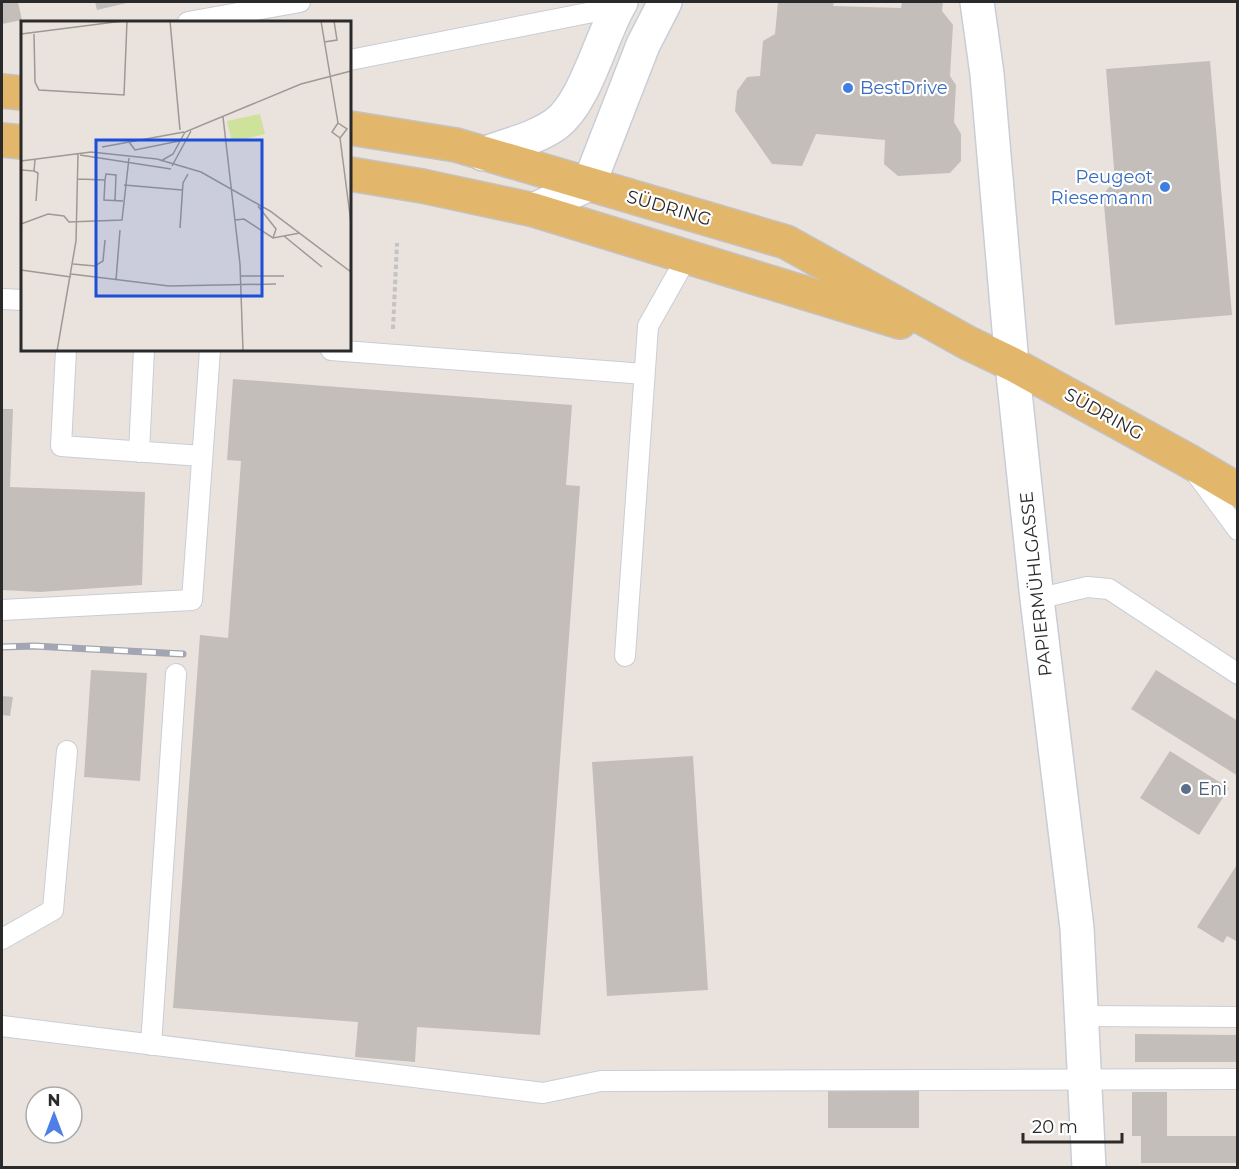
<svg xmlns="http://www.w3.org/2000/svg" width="1239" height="1169" font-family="Montserrat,sans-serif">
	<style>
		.building { fill: #c3beb9 }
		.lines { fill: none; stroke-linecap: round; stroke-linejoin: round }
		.lane-casing { stroke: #c9cdd6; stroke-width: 22 }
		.street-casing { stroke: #c9cdd6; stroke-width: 36 }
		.secondary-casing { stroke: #c9cdd6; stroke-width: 36 }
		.primary-casing { stroke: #c3c3c3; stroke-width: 36 }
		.path { stroke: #c3c3c3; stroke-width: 4; stroke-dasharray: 4.5 3; stroke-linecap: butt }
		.lane { stroke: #fff; stroke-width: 20 }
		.street { stroke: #fff; stroke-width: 33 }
		.secondary { stroke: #fff; stroke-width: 33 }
		.primary { stroke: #e2b66b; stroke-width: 33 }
		.rail-casing { stroke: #a1a6b2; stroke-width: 7 }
		.rail { stroke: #fff; stroke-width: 4.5; stroke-dasharray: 14; stroke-linecap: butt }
		.shop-dot { fill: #3f7fe0; stroke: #fff; stroke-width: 2 }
		.service-dot { fill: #5c6f8a; stroke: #fff; stroke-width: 2 }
		.labels { text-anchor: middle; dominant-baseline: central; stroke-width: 4.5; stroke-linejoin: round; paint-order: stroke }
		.shop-label { font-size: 18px; fill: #366cbe; stroke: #fff; text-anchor: start }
		.street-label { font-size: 18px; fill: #2a2a2a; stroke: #fff }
		.service-label { font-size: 18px; fill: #4e5e75; stroke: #fff; text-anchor: start }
		.inset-road { fill: none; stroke: #9d9995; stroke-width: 1.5 }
		.view { fill: #1d4ed8; fill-opacity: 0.15; stroke: #1d4ed8; stroke-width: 3 }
		.inset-edge { fill: none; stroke: #2a2a2a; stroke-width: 3 }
	</style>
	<rect width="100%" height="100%" fill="#eae3dd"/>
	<path class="building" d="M2 2H18L22 20 2 24Z
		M95 2H131L97 10Z
		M778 2H834L833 6 901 8 902 2H943L942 11 953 25 950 76 956 85 954 122 961 134V161L950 173 898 176 884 164 885 140 816 134 802 166 772 164 735 111 737 91 747 77 760 76 763 41 775 34Z
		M1210 61 1232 315 1115 325 1103 194 1115 181 1106 69Z
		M233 379 572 405 566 485 580 486 540 1035 417 1027 415 1062 355 1057 358 1022 173 1008 200 635 228 638 241 461 227 460Z
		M2 409H13L10 487 145 492 142 585 40 592 2 590Z
		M91 670 147 673 140 781 84 777Z
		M1156 670 1238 721V776L1131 709Z
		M2 696 13 697 10 716 2 715Z
		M1170 751 1229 788 1199 835 1140 798Z
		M693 756 708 990 607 996 592 762Z
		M1238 863V942L1227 936 1223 943 1197 927Z
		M1135 1034 1238 1035V1062H1135Z
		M828 1089H919V1128H828Z
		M1132 1092H1167V1136H1238V1163H1141V1136H1132Z"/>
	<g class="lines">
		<g class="lane-casing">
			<path id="lane" d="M188 22 300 2
				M350 60 618 7
				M2 299 22 300
				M66 350 61 446 202 456
				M331 350 644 374
				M139 452 144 350
				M1195 472 1238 530
				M1037 599 1087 587 1109 589 1238 674
				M2 610 192 600 210 350
				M625 656 648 326 688 255
				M2 939 53 910 67 751
				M1081 1016 1238 1017
				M2 1026 543 1093 601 1081 1238 1079
				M151 1045 176 674"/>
		</g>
		<g class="street-casing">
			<path id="street" d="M977 2 987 74 1012 364 1037 599 1077 928 1089 1168"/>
		</g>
		<g class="secondary-casing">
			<path id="secondary" d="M483 154C507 145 535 139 556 124 586 102 601 35 621 2
				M534 210 589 184 643 45 665 2"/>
		</g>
		<g class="primary-casing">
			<path id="primary" d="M2 91 22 93
				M350 128 456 145 786 242 968 343 1012 364 1187 460 1238 490
				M2 140 22 142
				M350 174 422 186 534 210 900 322"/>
		</g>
		<path class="path" d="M393 329 397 243"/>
		<use href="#lane" class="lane"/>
		<use href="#street" class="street"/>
		<use href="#secondary" class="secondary"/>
		<use href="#primary" class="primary"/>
		<g class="rail-casing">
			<path id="rail" d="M2 647 34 646 183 654"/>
		</g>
		<use href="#rail" class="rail"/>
	</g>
	<g class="shop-dot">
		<circle cx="848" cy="88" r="6"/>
		<circle cx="1165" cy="187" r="6"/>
	</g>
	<circle class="service-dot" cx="1186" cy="789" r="6"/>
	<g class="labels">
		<g class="shop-label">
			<text x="860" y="88">BestDrive</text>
			<text x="1153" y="177" text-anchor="end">Peugeot<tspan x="1153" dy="21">Riesemann</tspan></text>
		</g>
		<g class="street-label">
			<text transform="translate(669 208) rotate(16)">SÜDRING</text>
			<text transform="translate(1104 414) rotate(29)">SÜDRING</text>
			<text transform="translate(1036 584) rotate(-96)">PAPIERMÜHLGASSE</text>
		</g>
		<g class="service-label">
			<text x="1198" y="789">Eni</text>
		</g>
	</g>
	<g transform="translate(21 21)">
		<rect width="330" height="330" fill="#eae3dd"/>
		<path d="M239 93 244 113 211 121 206 100Z" fill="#cee29c"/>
		<path class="inset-road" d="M149 0 159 109M300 0 317 102M0 13 102 0M13 13 14 61 18 69 103 74 106 0M303 21 316 19 313 0M202 96 219 243 222 330M317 102 326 108 319 117M317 102 311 111 319 117M319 117 330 202M108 121 114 129 158 120M81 126 163 111M59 134 150 148M0 140 70 131 136 138 180 151 249 190 330 251M140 140 152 133 164 111 280 63 330 50M151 145 170 110M0 149 13 150 14 139M13 150 17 152 15 180M57 158 84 159 83 179 102 180M84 159 85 153 95 154 94 179M103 164 161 169M237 185 255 208 252 217M214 199 223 198 252 217 279 212M0 203 27 193 43 195 48 201 101 199 108 137M159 207 162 162 167 153M263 215 301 246M52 243 74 245 82 240 84 219M0 249 50 256M50 253 148 265 255 263M220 255H263M95 259 99 209M36 330 55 220 57 133"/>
		<path class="view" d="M75 119H241V275H75Z"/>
		<rect width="330" height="330" class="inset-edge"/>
	</g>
	<rect width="1239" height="1169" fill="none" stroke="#2a2a2a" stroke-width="6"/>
	<g transform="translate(54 1115)"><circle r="28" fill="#ffffff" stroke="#aaaaaa" stroke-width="1.5"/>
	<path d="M0-4.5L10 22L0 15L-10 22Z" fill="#4e7fe7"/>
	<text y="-9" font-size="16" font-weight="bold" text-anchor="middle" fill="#2a2a2a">N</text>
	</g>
	<path d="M1023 1133v9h99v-9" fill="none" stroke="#2a2a2a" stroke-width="3"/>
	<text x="1032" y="1133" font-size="18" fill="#2a2a2a" stroke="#ffffff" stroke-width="4.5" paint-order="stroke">20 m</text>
</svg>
